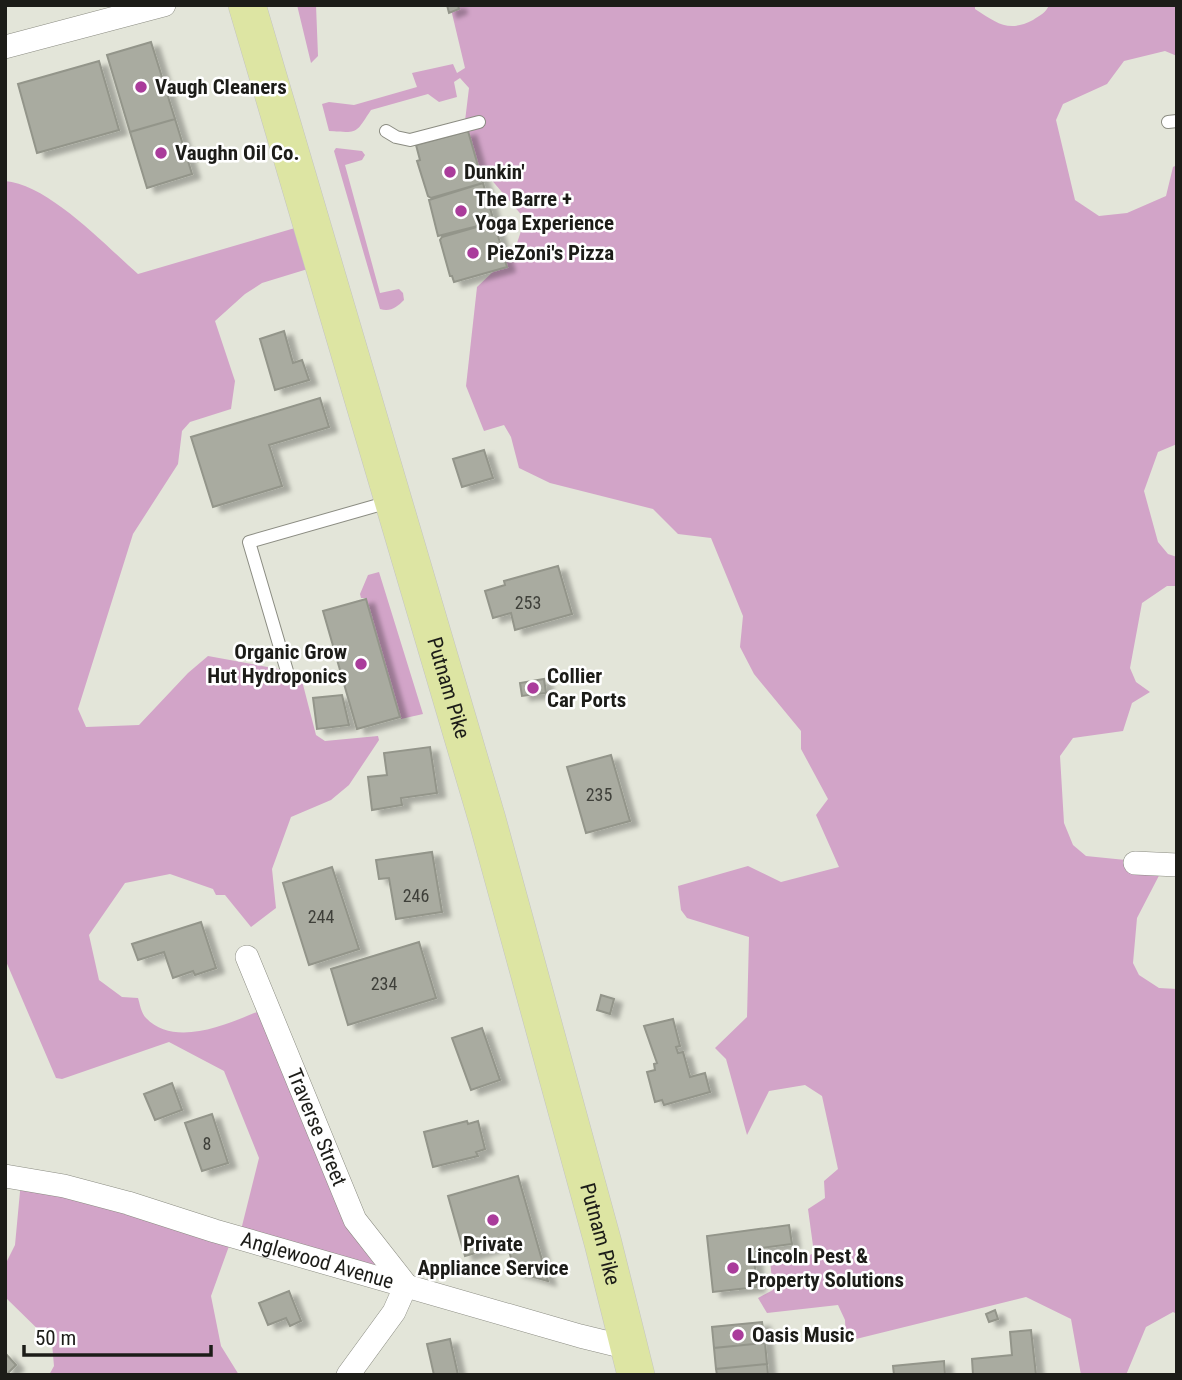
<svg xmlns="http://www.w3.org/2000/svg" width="1182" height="1380" viewBox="0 0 1182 1380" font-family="'Roboto Condensed',sans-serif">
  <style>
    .green { fill: #d2a4c8 }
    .building { fill: #a9aba0; stroke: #93958a; stroke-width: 2; filter: url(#shadow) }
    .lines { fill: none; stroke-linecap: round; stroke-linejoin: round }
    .lane-casing { stroke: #8b8c82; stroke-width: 14 }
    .street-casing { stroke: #8b8c82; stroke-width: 24 }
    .primary-casing { stroke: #c4c4c3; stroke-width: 38 }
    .lane { stroke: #fff; stroke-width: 12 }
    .street { stroke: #fff; stroke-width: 23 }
    .primary { stroke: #dde5a3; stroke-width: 37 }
    .poi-dot { fill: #aa3c9b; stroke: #fff; stroke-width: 2.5 }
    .labels { text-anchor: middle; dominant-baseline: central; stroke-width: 5; stroke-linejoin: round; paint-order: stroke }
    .number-label { font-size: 18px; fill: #3f403a }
    .poi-label { font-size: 21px; font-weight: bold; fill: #1c1c18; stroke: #fff; text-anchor: start }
    .street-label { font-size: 21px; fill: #1c1c18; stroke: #fff }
  </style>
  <defs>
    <filter id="shadow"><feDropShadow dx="8" dy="4.5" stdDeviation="2" flood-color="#0004"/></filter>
  </defs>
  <rect width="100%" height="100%" fill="#e3e5d9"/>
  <!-- green -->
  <path class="green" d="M297,5H316L318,56L311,63Z
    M450,5H975V9C997,23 1008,33 1033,20C1040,15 1046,13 1049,5H1177V56L1165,51L1124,61L1107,84L1063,104L1056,120L1075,200L1099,216L1127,213L1166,196L1173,167L1177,165V444L1158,452L1144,491L1158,542L1168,554L1177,557V586H1167L1142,603L1130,668L1136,682L1150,692L1132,703L1123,731L1073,738L1060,756L1064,823L1073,845L1086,856L1165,864L1137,918L1133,963L1139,975L1159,988L1177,989V1314L1173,1312L1146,1327L1126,1375H1081L1071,1319L1026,1297L852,1340L846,1338L845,1320L838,1305L767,1313L758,1298L773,1290L770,1260H799L814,1253L808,1209L825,1198L824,1181L838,1169L822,1096L805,1085L769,1091L747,1135L726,1059L715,1048L747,1017L749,937L687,918L681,910L678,886L748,866L781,882L839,867L816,815L828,799L801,749V731L754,674L740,647L743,616L711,538L678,534L653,509L550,483L519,468L511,437L504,425L484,431L466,386L477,287L514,252L525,219L454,136L465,121L469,88L460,78L454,82L457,97L439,102L428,94L371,110C355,134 359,133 329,131L322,104L329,102L354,105L417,87L412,73L453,64L457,73L465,68Z
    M336,148L362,151L365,155L362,160L345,165L380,293L399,289L403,293L404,300C397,307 391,312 380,309L334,151Z
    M5,181C48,184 106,246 138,274L312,223L324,264L262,283L245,294L215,321L235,381L231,409L190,422L182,431L178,464L133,534L78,709L86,727L139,725L188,673L208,656L300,673L316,735L325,741L378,736L379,740L349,785L331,800L291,817L272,869L276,908L251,927L225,895H216L213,889L170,874L125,883L89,935L99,980L122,997L138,998C140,1004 141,1013 146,1018C177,1050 234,1021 269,1007L358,1216L397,1277L240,1234L259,1158L224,1071L169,1042L62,1079L56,1078L5,959Z
    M379,572L423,714L401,719L366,598H361L360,594L368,575Z
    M21,1181L233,1235L211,1296L221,1346L239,1375H49L54,1366L52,1343L5,1297L6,1263L15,1245Z"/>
  <!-- building -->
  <path class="building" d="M447,5H458L459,9L449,13Z
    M151,42L175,119L130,132L107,55Z
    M99,61L119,130L37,153L18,84Z
    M175,119L192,174L147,188L130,132Z
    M468,131L483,183L431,198L428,196L417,161L420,160L416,145Z
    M483,183L494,222L438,236L429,200Z
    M494,222L507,267L454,282L452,276H450L440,240L442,237Z
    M284,331L293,363L302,360L309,380L275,390L260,339Z
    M320,398L329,427L269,445L282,486L213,507L191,437Z
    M484,450L493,478L462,487L453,459Z
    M558,566L572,614L515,630L511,613L493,618L485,591L505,585L504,581Z
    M366,599L400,717L357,729L323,611Z
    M544,679L546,693L522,696L520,683Z
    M342,695L349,725L317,729L313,698Z
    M430,747L437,793L401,798L402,805L372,810L368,777L387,775L384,753Z
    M611,755L630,821L586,833L567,767Z
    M432,852L442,912L396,919L389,878L379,879L376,860Z
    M332,867L359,949L309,965L283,883Z
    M201,922L216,968L195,975L193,971L173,978L164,952L138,960L132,944Z
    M419,942L436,998L348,1025L331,969Z
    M601,995L614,999L610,1014L597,1010Z
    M673,1019L680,1046L676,1047L678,1053L683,1052L690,1077L705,1073L710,1092L664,1105L662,1100L655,1102L647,1072L655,1070L654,1064L657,1063L644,1026Z
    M482,1028L500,1080L471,1090L452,1038Z
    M172,1083L182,1110L155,1120L144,1094Z
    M212,1114L228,1163L202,1171L185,1123Z
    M467,1121L468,1124L478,1121L485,1149L476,1152L478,1156L433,1167L424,1132Z
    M518,1176L548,1281L515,1272L507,1244L465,1256L448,1196Z
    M789,1225L792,1244L753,1249L757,1287L713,1292L707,1236Z
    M289,1291L301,1321L290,1326L286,1318L268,1325L259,1303Z
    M995,1310L998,1319L989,1322L986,1314Z
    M762,1322L765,1343L714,1348L712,1327Z
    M1031,1330L1036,1375H973L972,1359L1012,1355L1010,1332Z
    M450,1339L458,1375H434L427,1344Z
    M765,1343L767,1364L716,1369L714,1348Z
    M5,1353L16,1365L6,1375H5Z
    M944,1361L945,1375H894L893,1366Z
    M767,1364L768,1375H717L716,1369Z"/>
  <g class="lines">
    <!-- lane casing -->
    <g class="lane-casing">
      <path id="lane" d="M1168,122L1177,121
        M386,131L396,137L410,140L479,122
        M289,678L249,542L389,502"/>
    </g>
    <!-- street casing -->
    <g class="street-casing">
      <g id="street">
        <path d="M5,47L164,5"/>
        <path d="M1135,863L1177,865"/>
        <path id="s1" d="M247,957L355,1220L406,1285L394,1312L348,1375"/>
        <path id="s2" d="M5,1176L64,1186L128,1203L215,1231L580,1336L629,1348"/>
      </g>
    </g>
    <!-- primary casing -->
    <g class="primary-casing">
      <g id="primary">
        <path id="s3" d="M247,5L487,819L603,1243L636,1375"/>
      </g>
    </g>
    <!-- lane -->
    <use href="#lane" class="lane"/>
    <!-- street -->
    <use href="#street" class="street"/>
    <!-- primary -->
    <use href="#primary" class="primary"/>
  </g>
  <!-- markers -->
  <g class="poi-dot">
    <circle cx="141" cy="87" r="7"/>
    <circle cx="161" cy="153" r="7"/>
    <circle cx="450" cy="172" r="7"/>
    <circle cx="461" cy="211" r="7"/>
    <circle cx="473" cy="253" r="7"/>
    <circle cx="361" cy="664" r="7"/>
    <circle cx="533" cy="688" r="7"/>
    <circle cx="493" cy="1220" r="7"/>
    <circle cx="733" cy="1268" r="7"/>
    <circle cx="738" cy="1335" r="7"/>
  </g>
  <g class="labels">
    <!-- number labels -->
    <g class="number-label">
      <text x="528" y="602">253</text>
      <text x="599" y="794">235</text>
      <text x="416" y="895">246</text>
      <text x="321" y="916">244</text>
      <text x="384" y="983">234</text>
      <text x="207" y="1143">8</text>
    </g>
    <!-- poi labels -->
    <g class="poi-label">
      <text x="155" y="87">Vaugh Cleaners</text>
      <text x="175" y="153">Vaughn Oil Co.</text>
      <text x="464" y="172">Dunkin'</text>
      <text x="475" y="199">The Barre +<tspan x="475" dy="24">Yoga Experience</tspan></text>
      <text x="487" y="253">PieZoni's Pizza</text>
      <text x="347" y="652" text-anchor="end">Organic Grow<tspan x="347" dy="24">Hut Hydroponics</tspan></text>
      <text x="547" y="676">Collier<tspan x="547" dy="24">Car Ports</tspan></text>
      <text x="493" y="1244" text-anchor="middle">Private<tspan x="493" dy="24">Appliance Service</tspan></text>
      <text x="747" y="1256">Lincoln Pest &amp;<tspan x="747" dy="24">Property Solutions</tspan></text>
      <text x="752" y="1335">Oasis Music</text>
    </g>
    <!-- street labels -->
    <g class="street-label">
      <text stroke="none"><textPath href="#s3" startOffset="712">Putnam Pike</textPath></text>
      <text stroke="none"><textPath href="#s1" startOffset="184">Traverse Street</textPath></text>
      <text stroke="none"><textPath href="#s3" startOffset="1279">Putnam Pike</textPath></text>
      <text stroke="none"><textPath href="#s2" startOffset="324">Anglewood Avenue</textPath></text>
    </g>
  </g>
  <!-- border -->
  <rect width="1182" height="1380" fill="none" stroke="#1c1c18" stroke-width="14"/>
  <!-- scale -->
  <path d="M24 1345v10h187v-10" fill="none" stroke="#1c1c18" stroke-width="3.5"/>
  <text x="35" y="1345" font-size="21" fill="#1c1c18" stroke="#ffffff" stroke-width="5" paint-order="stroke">50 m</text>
</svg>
